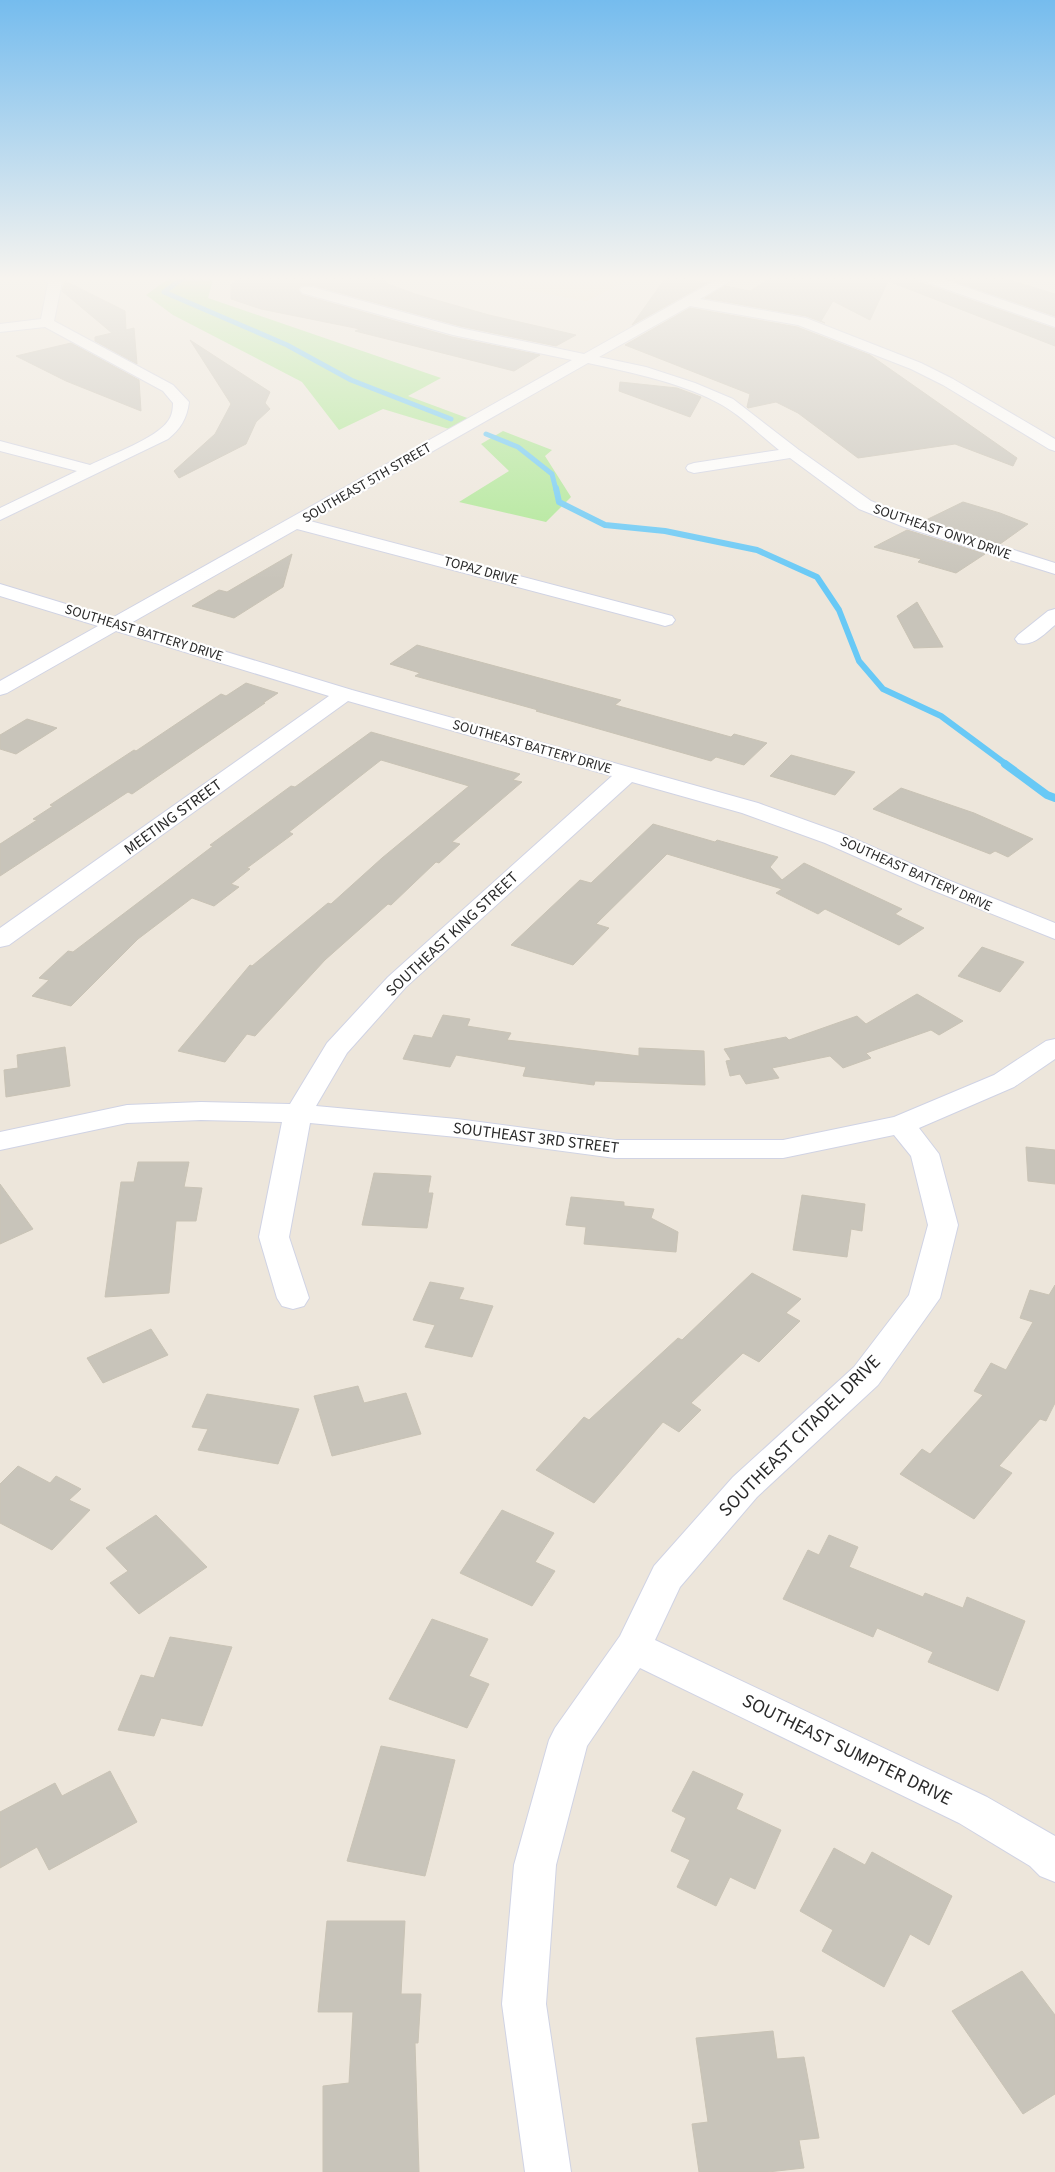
<svg xmlns="http://www.w3.org/2000/svg" width="1055" height="2172" viewBox="0 0 1055 2172" font-family="'Source Sans 3',sans-serif">
  <style>
    .education { fill: #f0e5ca }
    .green { fill: #ade794 }
    .lines { fill: none; stroke-linecap: round; stroke-linejoin: round }
    .stream-far2 { stroke: #68c9f6; stroke-width: 5 }
    .stream-far1 { stroke: #68c9f6; stroke-width: 6 }
    .stream { stroke: #68c9f6; stroke-width: 8 }
    .building { fill: #c8c4ba; stroke: #c9c3b5 }
    .street-casing { stroke: #d0d3e4; stroke-width: 2 }
    .street { fill: #fff; fill-rule: evenodd }
    .labels { text-anchor: middle; dominant-baseline: central; stroke-width: 4.5; stroke-linejoin: round; paint-order: stroke }
    .far-street-label { font-size: 14px; fill: #2a2a2a; stroke: #fff }
    .street-label { font-size: 16px; fill: #2a2a2a; stroke: #fff }
    .near-street-label { font-size: 19px; fill: #2a2a2a; stroke: #fff }
  </style>
  <rect width="100%" height="100%" fill="#ede6db"/>
  <!-- education -->
  <path class="education" d="M444,276H636L587,301Z"/>
  <!-- green -->
  <path class="green" d="M172,276H214L208,298L441,378L408,396L470,419L449,429L383,409L339,430L302,382L173,315L146,295Z
    M503,431L552,450L545,456L571,497L546,522L459,502L509,471L481,444Z"/>
  <g class="lines">
    <!-- stream-far2 -->
    <path class="stream-far2" d="M186,276L164,292L287,345L351,380L451,419
      M486,434L518,447L552,474L556,490"/>
    <!-- stream-far1 -->
    <path class="stream-far1" d="M556,488L559,502L605,525L665,531L757,550L817,577L839,610L859,661L883,689L941,716L1007,765"/>
    <!-- stream -->
    <path class="stream" d="M1005,764L1047,795L1055,798"/>
  </g>
  <!-- building -->
  <path class="building" d="M242,276H385L386,283L415,294L489,315L576,335L556,346L460,326L312,285H302L298,289L302,295L452,337L540,355L514,371L355,331L360,329L261,309L231,299V285Z
    M667,276L707,283L632,325Z
    M774,276H913L916,281L1055,329V346L888,281L870,320L833,301L821,321L825,323L806,316L705,298L725,286L750,291Z
    M939,276H997L1055,294V316Z
    M65,281L125,311L126,330L134,328L137,364L95,341V337L112,333L62,291Z
    M690,308L797,327L870,355L1017,458L1013,466L955,444L858,458L798,413L776,402L748,408L747,407L750,394L625,345Z
    M190,340L270,392L265,403L270,409L256,422L246,444L179,478L174,471L215,434L231,404Z
    M71,343L139,380L141,411L66,381L16,356Z
    M620,382L677,388L701,397L690,417L619,391Z
    M963,502L1000,513L1028,524L1000,544L926,520Z
    M907,530L985,554L956,573L918,562L921,559L874,547Z
    M292,554L283,587L234,618L192,606L219,590L227,592Z
    M917,602L943,647L914,648L897,616Z
    M417,645L621,700L615,705L731,737L734,734L767,743L744,765L716,757L711,761L536,711L538,710L415,676L420,673L390,664Z
    M246,683L278,693L263,703H265L132,794L128,792L0,876V844L37,820L33,819L53,806L50,805L134,750L136,751L221,694L226,696Z
    M27,719L57,728L16,754L0,749V735Z
    M371,732L520,774L513,780L522,782L452,842L460,844L439,863L436,862L391,905L388,904L325,960L255,1036L247,1034L225,1062L178,1051L250,965L252,966L328,903L331,904L382,858L469,786L381,760L289,832L293,834L247,868L250,869L231,884L239,887L214,906L192,898L138,939L71,1006L32,996L49,980L39,978L68,951L73,952L213,846L210,845L291,786L295,787Z
    M791,755L855,772L835,795L770,776Z
    M901,788L974,813L1033,839L1008,857L995,851L990,854L873,809Z
    M653,824L715,842L717,840L778,857L770,867L782,880L804,863L902,909L895,914L924,928L899,945L825,909L818,914L776,893L782,889L667,854L596,924L609,928L573,965L511,945L580,880L591,883Z
    M982,947L1024,962L1000,992L958,976Z
    M917,994L963,1021L939,1035L931,1030L866,1053L871,1058L843,1068L830,1056L772,1068L779,1078L746,1084L740,1074L730,1076L726,1061L731,1060L724,1049L786,1037L789,1040L857,1016L866,1024Z
    M443,1015L470,1019L467,1026L511,1033L507,1040L639,1056V1048L704,1051L705,1085L595,1081L594,1085L523,1076L526,1067L456,1055L450,1067L403,1059L414,1035L432,1038Z
    M65,1047L70,1086L6,1097L4,1070L18,1068L17,1055Z
    M1026,1147L1055,1150V1184L1028,1181Z
    M138,1162H189L184,1187L202,1188L196,1221H176L169,1293L105,1297L121,1182H134Z
    M374,1173L431,1176L428,1193H433L427,1228L362,1225Z
    M0,1184L33,1229L0,1244Z
    M802,1195L865,1204L862,1231L851,1229L847,1257L793,1250Z
    M571,1197L624,1202V1206L654,1209L651,1218L678,1232L676,1252L584,1244L586,1227L566,1225Z
    M752,1273L801,1299L786,1313L800,1321L759,1362L743,1353L691,1403L701,1410L679,1432L663,1422L594,1503L536,1470L584,1417L589,1420L678,1338L682,1340Z
    M430,1282L464,1288L459,1299L493,1306L472,1357L425,1347L435,1325L413,1320Z
    M1055,1285V1403L1046,1421L1040,1419L999,1466L1012,1473L974,1519L900,1474L922,1449L930,1454L983,1395L974,1391L991,1363L1006,1370L1033,1322L1020,1318L1030,1290L1049,1295Z
    M151,1329L168,1355L103,1383L87,1358Z
    M358,1386L364,1403L406,1393L421,1434L332,1456L314,1396Z
    M207,1394L299,1409L278,1464L198,1450L208,1429L192,1427Z
    M18,1466L50,1483L56,1476L81,1489L69,1500L90,1510L52,1550L0,1523V1484Z
    M502,1510L554,1533L535,1562L555,1571L532,1606L460,1573Z
    M156,1515L207,1567L139,1614L110,1583L128,1571L106,1548Z
    M829,1535L858,1547L849,1567L923,1597L925,1593L963,1608L967,1597L1025,1621L998,1691L928,1662L933,1652L877,1628L873,1637L783,1599L808,1550L819,1555Z
    M432,1619L488,1639L469,1676L489,1684L467,1728L389,1699Z
    M170,1637L232,1647L202,1726L161,1718L154,1736L118,1730L141,1675L154,1678Z
    M381,1746L455,1760L425,1876L347,1861Z
    M110,1771L137,1822L49,1870L37,1847L0,1868V1812L55,1783L62,1796Z
    M693,1771L743,1794L736,1809L781,1830L755,1889L730,1877L716,1906L677,1887L690,1860L671,1851L686,1818L672,1811Z
    M834,1848L865,1865L872,1852L952,1896L929,1945L910,1934L884,1987L822,1951L833,1930L800,1911Z
    M327,1921H405L401,1994H421L418,2043H415L419,2172H323V2086L349,2083L353,2012H318Z
    M1022,1971L1055,2015V2094L1023,2114L952,2011Z
    M773,2031L777,2059L804,2057L819,2138L799,2140L804,2168L768,2172H699L692,2124L708,2122L696,2038Z"/>
  <g class="lines">
    <!-- street casing -->
    <g class="street-casing">
      <path id="street" d="M40,276H55L62,282L54,321L173,385L189,402C187,419 180,429 168,439L0,520V508L77,471L0,451V441L90,465C110,455 157,438 168,421C172,416 173,409 173,403L163,391L45,327L0,332V324L41,319L48,283Z
        M723,276H739L700,299L806,318L921,363L953,379L1055,439V451L1049,449L943,385L911,369L798,325L690,306L599,357L646,367L695,383L733,399L799,450L871,501L916,519L1055,563V574L904,527L859,509L790,458L694,473L688,471L686,468L688,465L694,463L779,450C761,436 743,417 722,405C686,384 630,372 588,363L310,521L672,616L675,620L672,624L665,626L658,624L297,529L131,623L352,690L758,803L841,833L943,878L1055,923V939L927,888L825,843L742,813L632,782L406,987L347,1053L316,1106L457,1119L615,1140H783L894,1117L994,1075L1046,1041L1055,1039V1059L1014,1087L919,1128L939,1154L958,1225L940,1298L878,1385L757,1497L680,1587L655,1640L987,1797L1055,1836V1882L1040,1876L1030,1866L959,1823L640,1668L587,1746L556,1865L546,2004L571,2172H525L502,2004L514,1865L549,1740L555,1728L620,1636L654,1566L733,1477L854,1367L909,1295L928,1225L911,1156L894,1135L783,1158H615L457,1137L310,1123L289,1237L309,1298L304,1306L293,1309L282,1306L277,1298L259,1237L282,1122L201,1120L127,1123L0,1150V1132L127,1105L201,1102L290,1104L327,1043L388,977L612,776L348,701L9,945L0,947V928L329,696L116,631L7,693L0,695V681L98,626L0,596V584L112,618L572,360L453,335L302,293L300,290L302,287H312L460,328L584,354Z
        M915,276H934L1055,318V327L917,279Z
        M1055,609V625C1044,634 1033,647 1018,643L1015,639L1018,635L1048,611Z"/>
    </g>
    <!-- street -->
    <use href="#street" class="street"/>
  </g>
  <!-- sky -->
  <linearGradient id="sky" x2="0" y2="1"><stop stop-color="#75bcee"/><stop offset="0.48" stop-color="#f7f4ef"/><stop offset="1" stop-color="#f7f4ef" stop-opacity="0"/></linearGradient>
  <rect width="1055" height="580" fill="url(#sky)"/>
  <g class="labels">
    <!-- far-street labels -->
    <g class="far-street-label">
      <text transform="translate(367 483) rotate(-30)">SOUTHEAST 5TH STREET</text>
      <text transform="translate(942 532) rotate(19)">SOUTHEAST ONYX DRIVE</text>
      <text transform="translate(481 571) rotate(15)">TOPAZ DRIVE</text>
      <text transform="translate(144 633) rotate(17)">SOUTHEAST BATTERY DRIVE</text>
      <text transform="translate(532 747) rotate(16)">SOUTHEAST BATTERY DRIVE</text>
      <text transform="translate(916 874) rotate(24)">SOUTHEAST BATTERY DRIVE</text>
    </g>
    <!-- street labels -->
    <g class="street-label">
      <text transform="translate(173 817) rotate(-36)">MEETING STREET</text>
      <text transform="translate(452 934) rotate(-43)">SOUTHEAST KING STREET</text>
      <text transform="translate(536 1138) rotate(7)">SOUTHEAST 3RD STREET</text>
    </g>
    <!-- near-street labels -->
    <g class="near-street-label">
      <text transform="translate(800 1436) rotate(-45)">SOUTHEAST CITADEL DRIVE</text>
      <text transform="translate(847 1750) rotate(26)">SOUTHEAST SUMPTER DRIVE</text>
    </g>
  </g>
</svg>
